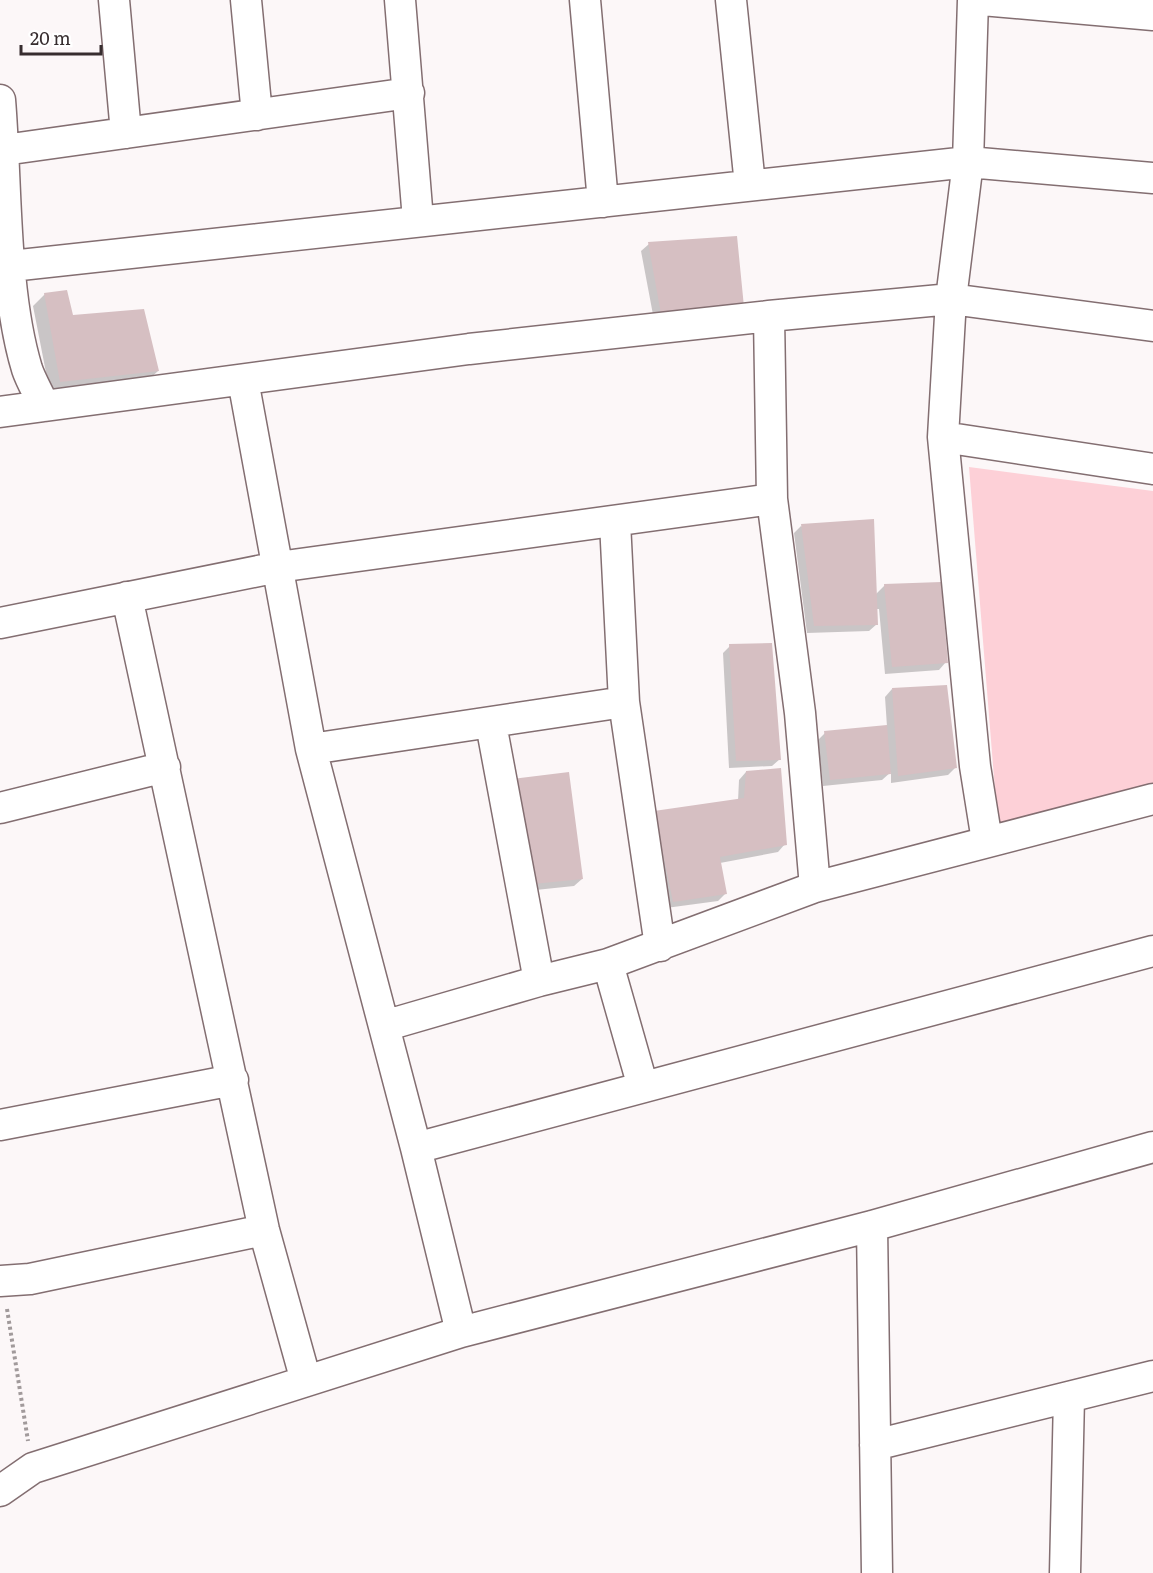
<svg xmlns="http://www.w3.org/2000/svg" width="1153" height="1573" viewBox="0 0 1153 1573" font-family="Literata,serif">
  <style>
    .green { fill: #fdd0d7 }
    .shadow { fill: #0003 }
    .building { fill: #d6bfc2 }
    .lines { fill: none; stroke-linecap: round; stroke-linejoin: round }
    .street-casing { stroke: #836e71; stroke-width: 33 }
    .path { stroke: #a19a9b; stroke-width: 4; stroke-dasharray: 3 3; stroke-linecap: butt }
    .street { stroke: #fff; stroke-width: 30 }
  </style>
  <rect width="100%" height="100%" fill="#fcf7f8"/>
  <!-- green -->
  <path class="green" d="M969,467L1153,491V786L998,827Z"/>
  <!-- shadow -->
  <path class="shadow" d="M735,238L654,320L641,251L649,244Z
    M45,294L72,317L158,371L146,382L50,393L33,306Z
    M801,526L876,594L885,585L946,662L939,670L885,674L879,609H876L877,624L869,631L807,633L794,533Z
    M730,646L780,759L772,766L729,768L723,653Z
    M892,689L955,768L948,775L891,783V772L882,780L823,786L818,740L825,733L887,727L885,697Z
    M746,772L785,844L778,852L720,863L725,894L718,901L666,908L648,820L738,801L739,780Z
    M513,780L582,879L574,886L526,891Z"/>
  <!-- building -->
  <path class="building" d="M737,236L744,307L661,314L648,242Z
    M67,290L73,315L144,309L159,371L60,382L44,293Z
    M874,519L878,625L814,626L801,524Z
    M941,582L948,663L892,667L884,584Z
    M772,643L781,760L736,761L729,644Z
    M947,685L957,768L898,776L892,688Z
    M887,725L891,774L830,780L824,731Z
    M781,768L787,845L720,857L727,894L673,902L654,811L744,798L746,771Z
    M569,772L583,879L533,884L512,779Z"/>
  <g class="lines">
    <!-- street casing -->
    <g class="street-casing">
      <path id="street" d="M114,0L126,133
        M246,0L257,115
        M400,0L418,220
        M585,0L603,202
        M731,0L750,185
        M973,0L968,162L951,299L943,437L975,766L987,841
        M982,0L1153,15
        M0,100C7,183 3,290 27,369C31,381 39,394 44,406
        M4,150L409,93
        M11,266L968,162L1153,178
        M769,316L772,499L800,713L815,887
        M243,380L311,749L416,1148L461,1332
        M0,412L469,349L769,316L951,299L1153,326
        M943,437L1153,469
        M615,522L624,702L660,946
        M127,597L264,1230L306,1381
        M0,623L278,567L772,499
        M491,724L539,981
        M311,749L624,702
        M0,808L165,767
        M608,964L643,1087
        M384,1026L539,981L608,964L815,887L1153,799
        M0,1125L233,1080
        M416,1148L1153,951
        M872,1226L877,1573
        M0,1281L30,1279L264,1230
        M875,1445L1153,1376
        M0,1491L33,1468L461,1332L872,1226L1153,1147
        M1065,1573L1069,1397"/>
    </g>
    <!-- path -->
    <path class="path" d="M7,1309L28,1441"/>
    <!-- street -->
    <use href="#street" class="street"/>
  </g>
  <!-- scale -->
  <path d="M21 45v9h80v-9" fill="none" stroke="#372d2f" stroke-width="3"/>
  <text x="30" y="45" font-size="18" fill="#372d2f" stroke="#ffffff" stroke-width="4.5" paint-order="stroke">20 m</text>
</svg>
